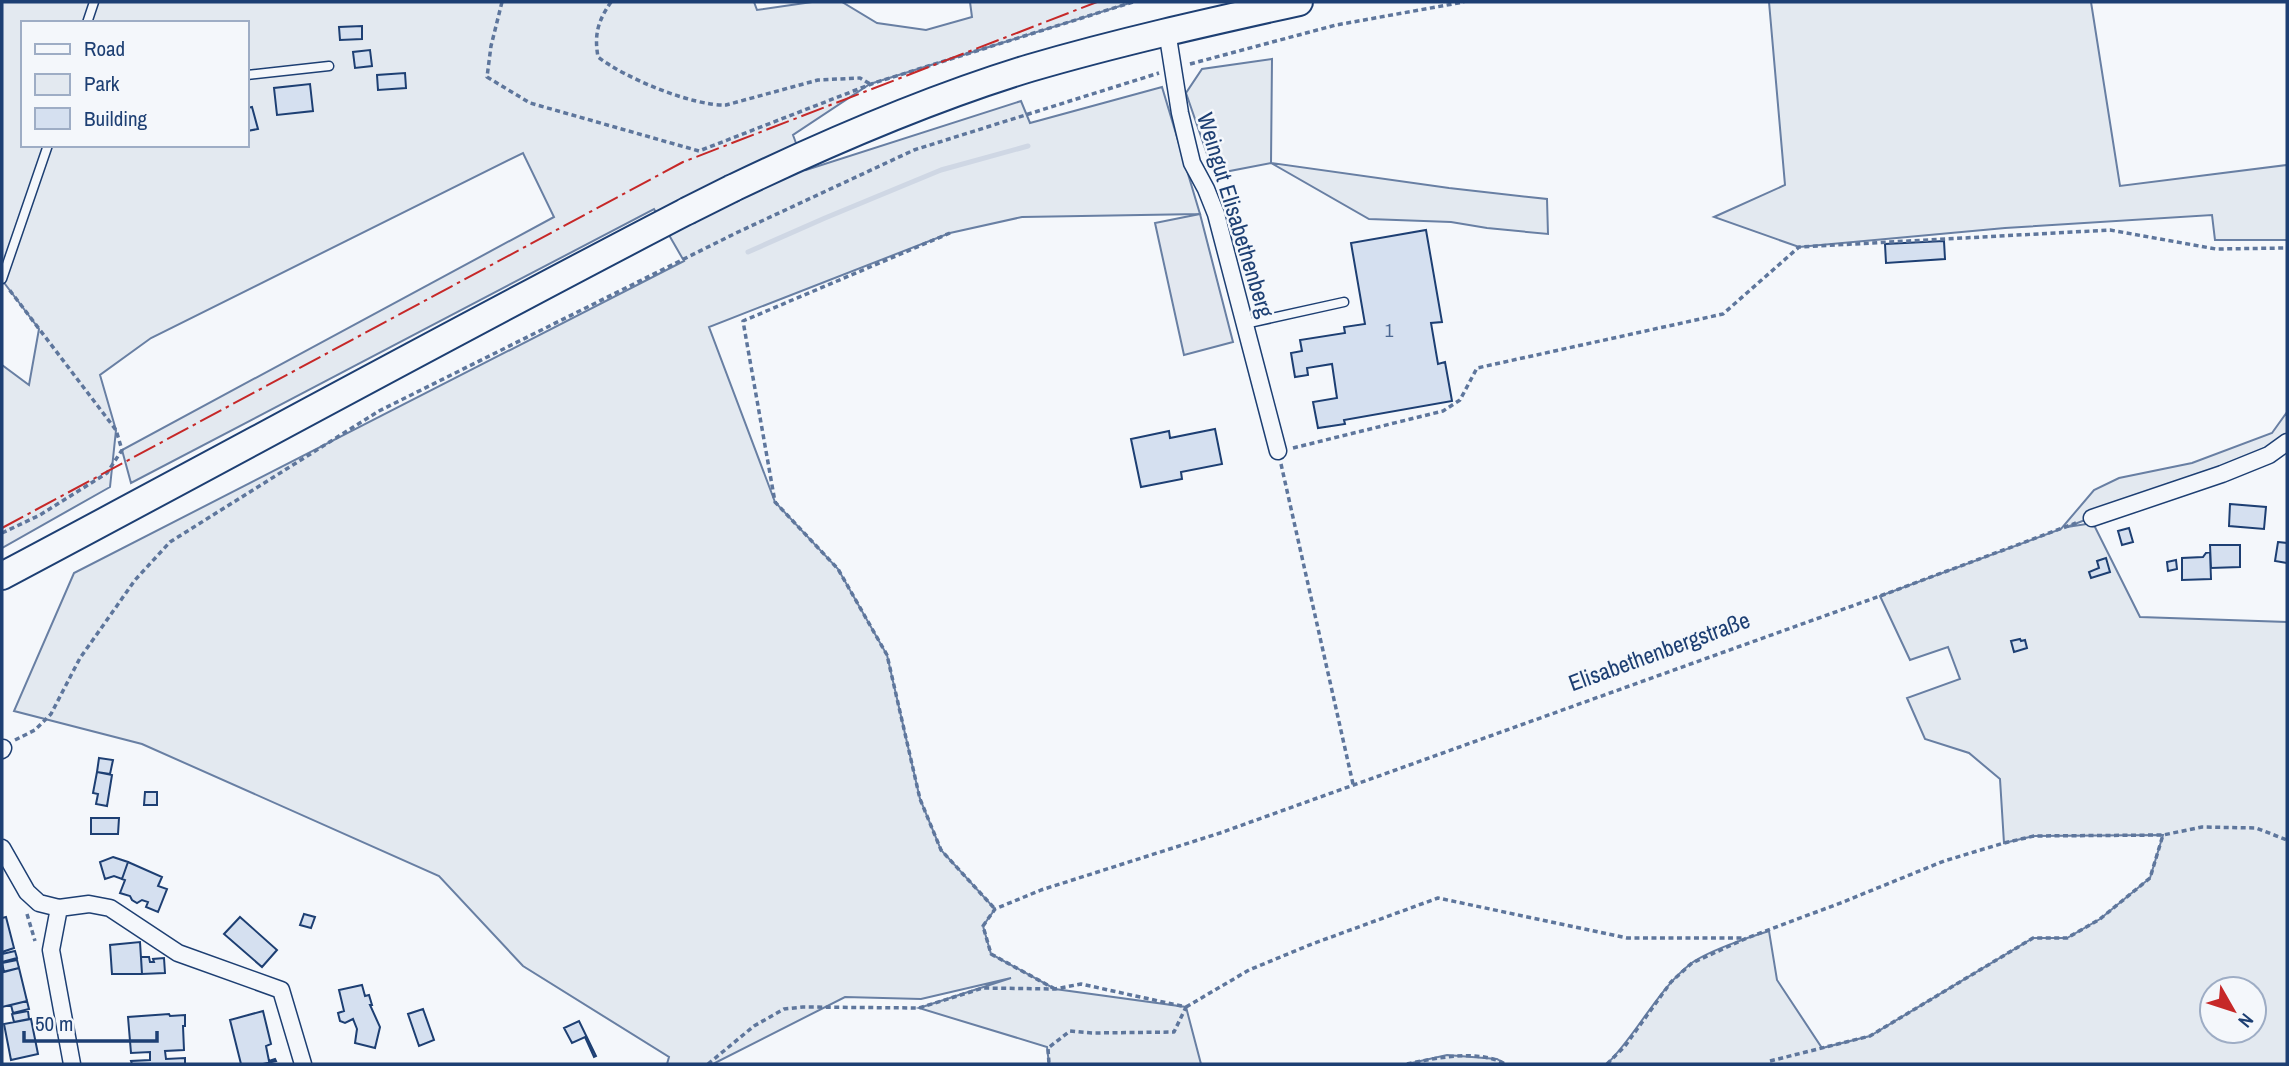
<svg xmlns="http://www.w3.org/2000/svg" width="2289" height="1066" viewBox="0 0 2289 1066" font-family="'Archivo Narrow',sans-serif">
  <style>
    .green { fill: #e3e9f0; stroke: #687fa3; stroke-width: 2; fill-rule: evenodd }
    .parking { fill: #e3e8f0; stroke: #687fa3; stroke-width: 2 }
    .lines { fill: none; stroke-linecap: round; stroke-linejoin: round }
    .stream { stroke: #cfd7e4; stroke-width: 5 }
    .building { fill: #d5e0f0; stroke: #1d3f73; stroke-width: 2 }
    .lane-casing { stroke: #1d3f73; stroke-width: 11 }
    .street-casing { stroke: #1d3f73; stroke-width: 19 }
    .primary-casing { stroke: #1d3f73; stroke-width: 30 }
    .path { stroke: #5e769c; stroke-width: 3.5; stroke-dasharray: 5 3.5; stroke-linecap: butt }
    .lane { stroke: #f4f7fb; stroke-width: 8 }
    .street { stroke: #f4f7fb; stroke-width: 16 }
    .primary { stroke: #f4f7fb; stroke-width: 26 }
    .primary-bridge-casing { stroke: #1d3f73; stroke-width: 30; stroke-linecap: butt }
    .primary-bridge { stroke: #f4f7fb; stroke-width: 26 }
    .power { stroke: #c62828; stroke-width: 2; stroke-dasharray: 24 5 3.5 5; stroke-linecap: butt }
    .labels { text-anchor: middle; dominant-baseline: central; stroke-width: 5; stroke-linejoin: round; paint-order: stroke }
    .number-label { font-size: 19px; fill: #4b6792 }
    .street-label { font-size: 23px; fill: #1d3f73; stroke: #f4f7fb }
  </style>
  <rect width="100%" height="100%" fill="#f4f7fb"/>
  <!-- green -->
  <path class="green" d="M2,2H754L757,10L812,2H842L877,23L926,30L972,17L970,2H1133L870,84L793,135L806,170L1021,101L1030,123L1162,87L1200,214L1022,217L950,233L709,327L775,502L838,569L887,655L920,799L941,850L995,909L983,926L991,954L1055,989L1186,1007L1201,1064H1049L1047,1047L919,1008L1011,978L921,999L845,997L713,1064H667L669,1057L523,966L439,876L142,744L14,711L74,573L684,261L654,209L131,483L122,450L554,217L523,153L151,338L100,375L116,430L110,487L2,548V365L29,385L39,329L2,280ZM23,23H247V145H23Z
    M1769,2H2091L2120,186L2287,165V240H2215L2212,215L2005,228L1799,247L1714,217L1785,185Z
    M1272,59L1271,163L1449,188L1547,199L1548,234L1487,228L1451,222L1369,219L1271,163L1214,174L1186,93L1202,69Z
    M2287,412V442L2067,527L2093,523L2140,617L2287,622V1064H1607C1637,1034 1656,992 1689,965C1705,952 1749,937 1769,931L1777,980L1822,1048L1870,1036L2033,938H2067L2100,919L2150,878L2163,835L2034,836L2004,843L2000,779L1969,753L1925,739L1907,698L1960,679L1948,647L1910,660L1880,596L2061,529L2094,490L2119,478L2192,463L2272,433ZM2212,989H2254V1031H2212Z
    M1447,1055L1497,1059L1505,1064H1407Z"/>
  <!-- parking -->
  <path class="parking" d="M1200,214L1233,342L1184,355L1155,223Z"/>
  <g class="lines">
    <!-- stream -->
    <path class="stream" d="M748,252L825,218L941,170L1028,146"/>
  </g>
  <!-- building -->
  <path class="building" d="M362,26V39L340,40L339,27Z
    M370,50L372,66L355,68L353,52Z
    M405,73L406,88L378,90L377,75Z
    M310,84L313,111L277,115L274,88Z
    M252,107L258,129L247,131V108Z
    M1426,230L1442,322L1431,323L1438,364L1445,362L1452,401L1344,420L1345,424L1318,428L1313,402L1337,398L1332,364L1307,368L1308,375L1295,377L1291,353L1302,351L1300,340L1345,333L1344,327L1365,324L1351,243Z
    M1944,241L1945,259L1886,263L1885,244Z
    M1215,429L1222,464L1181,472L1182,479L1141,487L1131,439L1169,431L1170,438Z
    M2230,504L2266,507L2264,529L2229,526Z
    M2129,528L2133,542L2122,545L2118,531Z
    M2278,542L2287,543V563L2275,561Z
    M2210,545H2240V567L2211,568Z
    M2210,552L2211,579L2182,580V558L2203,557L2206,553Z
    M2106,558L2110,572L2091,578L2089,572L2099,568L2097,561Z
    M2176,560L2177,569L2168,571L2167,562Z
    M2020,639L2021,641L2025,640L2027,648L2014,652L2011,641Z
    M99,758L113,760L110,774L97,772Z
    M97,772L112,775L107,806L96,804L98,794L93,793Z
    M145,792H157V805H144Z
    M91,818H119L118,834H91Z
    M113,857L128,862L122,879L114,876L105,879L100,862Z
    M128,862L162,877L158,886L167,889L158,912L146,907L148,902L142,900L137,903L132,900L130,896L120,893L125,880L122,879Z
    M304,914L315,917L311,928L300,925Z
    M6,917L14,948L2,952V918Z
    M240,917L277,950L262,967L224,934Z
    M140,942L142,974H112L110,945Z
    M15,951L17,958L2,962V954Z
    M141,957H149L150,962H154L153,959L164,958L165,973L142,974Z
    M17,960L19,968L4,972L2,963Z
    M19,968L27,1001L2,1007V972Z
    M362,985L365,996L369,995L372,1005H370L380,1027L375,1048L355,1043L357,1029L353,1019L345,1023L340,1021L338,1013L344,1011L339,990Z
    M27,1001L29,1009L13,1013L11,1005Z
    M423,1009L434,1040L419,1046L408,1014Z
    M28,1011L29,1019L14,1022L12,1014Z
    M263,1011L271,1044L266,1046L269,1061L275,1059L276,1061L263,1064H241L230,1020Z
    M169,1014L170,1016L185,1015V1026H183L184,1050L165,1051L166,1059L185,1058V1064H132L131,1061L150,1060V1052L131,1053L128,1017Z
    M31,1019L38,1054L11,1060L4,1024Z
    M579,1021L596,1056L594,1057L585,1037L572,1043L564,1028Z"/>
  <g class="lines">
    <!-- lane casing -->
    <g class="lane-casing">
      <path id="lane" d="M87,23L94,2
        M247,75L329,66
        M2,279L48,145
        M1245,324L1344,302"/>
    </g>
    <!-- street casing -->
    <g class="street-casing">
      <path id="street" d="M1167,31L1180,113L1192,163L1206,189L1216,214L1278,451
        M2092,518L2222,474L2269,455L2287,442
        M2,750L3,748
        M2,848L27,892L39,903L59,908L89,904L110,908L178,953L281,990L303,1064
        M59,908L51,950L72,1064"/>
    </g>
    <!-- primary casing -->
    <g class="primary-casing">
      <path id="primary" d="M733,188C829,142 928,99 1030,68C1119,42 1209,22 1299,2
        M2,576C230,455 457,330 687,211"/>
    </g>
    <!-- path -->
    <path class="path" d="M502,2L491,46L487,77L530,103L699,151L874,83L1133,2
      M611,2C598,21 594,34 598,57C625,78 692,106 726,105L818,80L860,78L870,84
      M1190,64L1336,25L1464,2
      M950,233L743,321L775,502L838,569L887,655L920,799L941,850L995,909
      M1293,448L1443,411L1460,400L1477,368L1723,314L1799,247L2110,230L2216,249L2287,248
      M1281,464L1353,784
      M2,533L40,515L107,473L122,450L116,430L8,288
      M15,740L35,730L51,714L80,658L102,627L135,580L170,542L379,411L736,233L914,150L1159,73
      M27,914L35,941
      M1055,989L991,954L983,926L995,909L1041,890L1220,833L1880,596L2076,523
      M1186,1007L1249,970L1312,944L1438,898L1627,938H1745
      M1770,1061L1870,1036L2033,938H2067L2100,919L2150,878L2163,835
      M708,1064L754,1026L784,1009L803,1007L919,1008L983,988L1055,989L1081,984L1186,1007L1174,1032L1092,1033L1070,1031L1048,1048L1049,1064
      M1407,1064C1435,1058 1479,1049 1505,1064
      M1607,1064L1625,1046L1671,982L1692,963L1747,938L1843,902L1944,861L2004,843L2034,836L2163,835L2202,827L2256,828L2287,840"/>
    <!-- lane -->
    <use href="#lane" class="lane"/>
    <!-- street -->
    <use href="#street" class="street"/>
    <!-- primary -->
    <use href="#primary" class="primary"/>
    <!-- primary-bridge casing -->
    <g class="primary-bridge-casing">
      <path id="primary-bridge" d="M687,211L733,188"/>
    </g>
    <!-- primary-bridge -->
    <use href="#primary-bridge" class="primary-bridge"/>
    <!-- power -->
    <path class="power" d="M2,528L683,162L1097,2"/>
  </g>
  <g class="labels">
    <!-- number labels -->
    <g class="number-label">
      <text x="1389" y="330">1</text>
    </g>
    <!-- street labels -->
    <g class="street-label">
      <text transform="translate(1236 215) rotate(73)">Weingut Elisabethenberg</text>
      <text transform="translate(1659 651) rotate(-20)">Elisabethenbergstraße</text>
    </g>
  </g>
  <!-- border -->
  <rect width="2289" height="1066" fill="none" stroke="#1d3f73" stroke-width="7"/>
  <!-- legend -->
  <rect x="21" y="21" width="228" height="126" fill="#f4f7fb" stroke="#9eadc5" stroke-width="2"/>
  <rect x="35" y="44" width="35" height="10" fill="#f4f7fb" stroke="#9eadc5" stroke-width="2"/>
  <text x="84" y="56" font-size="21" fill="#1d3f73">Road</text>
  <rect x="35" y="74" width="35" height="21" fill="#e3e9f0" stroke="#9eadc5" stroke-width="2"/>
  <text x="84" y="91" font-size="21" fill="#1d3f73">Park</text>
  <rect x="35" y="108" width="35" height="21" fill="#d5e0f0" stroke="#9eadc5" stroke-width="2"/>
  <text x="84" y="126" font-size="21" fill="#1d3f73">Building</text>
  <!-- north arrow -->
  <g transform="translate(2233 1010) rotate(129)"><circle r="33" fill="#f4f7fb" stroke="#9eadc5" stroke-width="2"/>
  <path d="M0-5L12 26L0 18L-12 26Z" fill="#c62828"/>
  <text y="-10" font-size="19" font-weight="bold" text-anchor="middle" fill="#1d3f73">N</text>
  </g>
  <!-- scale -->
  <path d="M24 1031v10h133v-10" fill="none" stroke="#1d3f73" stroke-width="3.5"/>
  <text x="35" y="1031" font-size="21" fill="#1d3f73" stroke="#f4f7fb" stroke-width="5" paint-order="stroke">50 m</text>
</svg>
